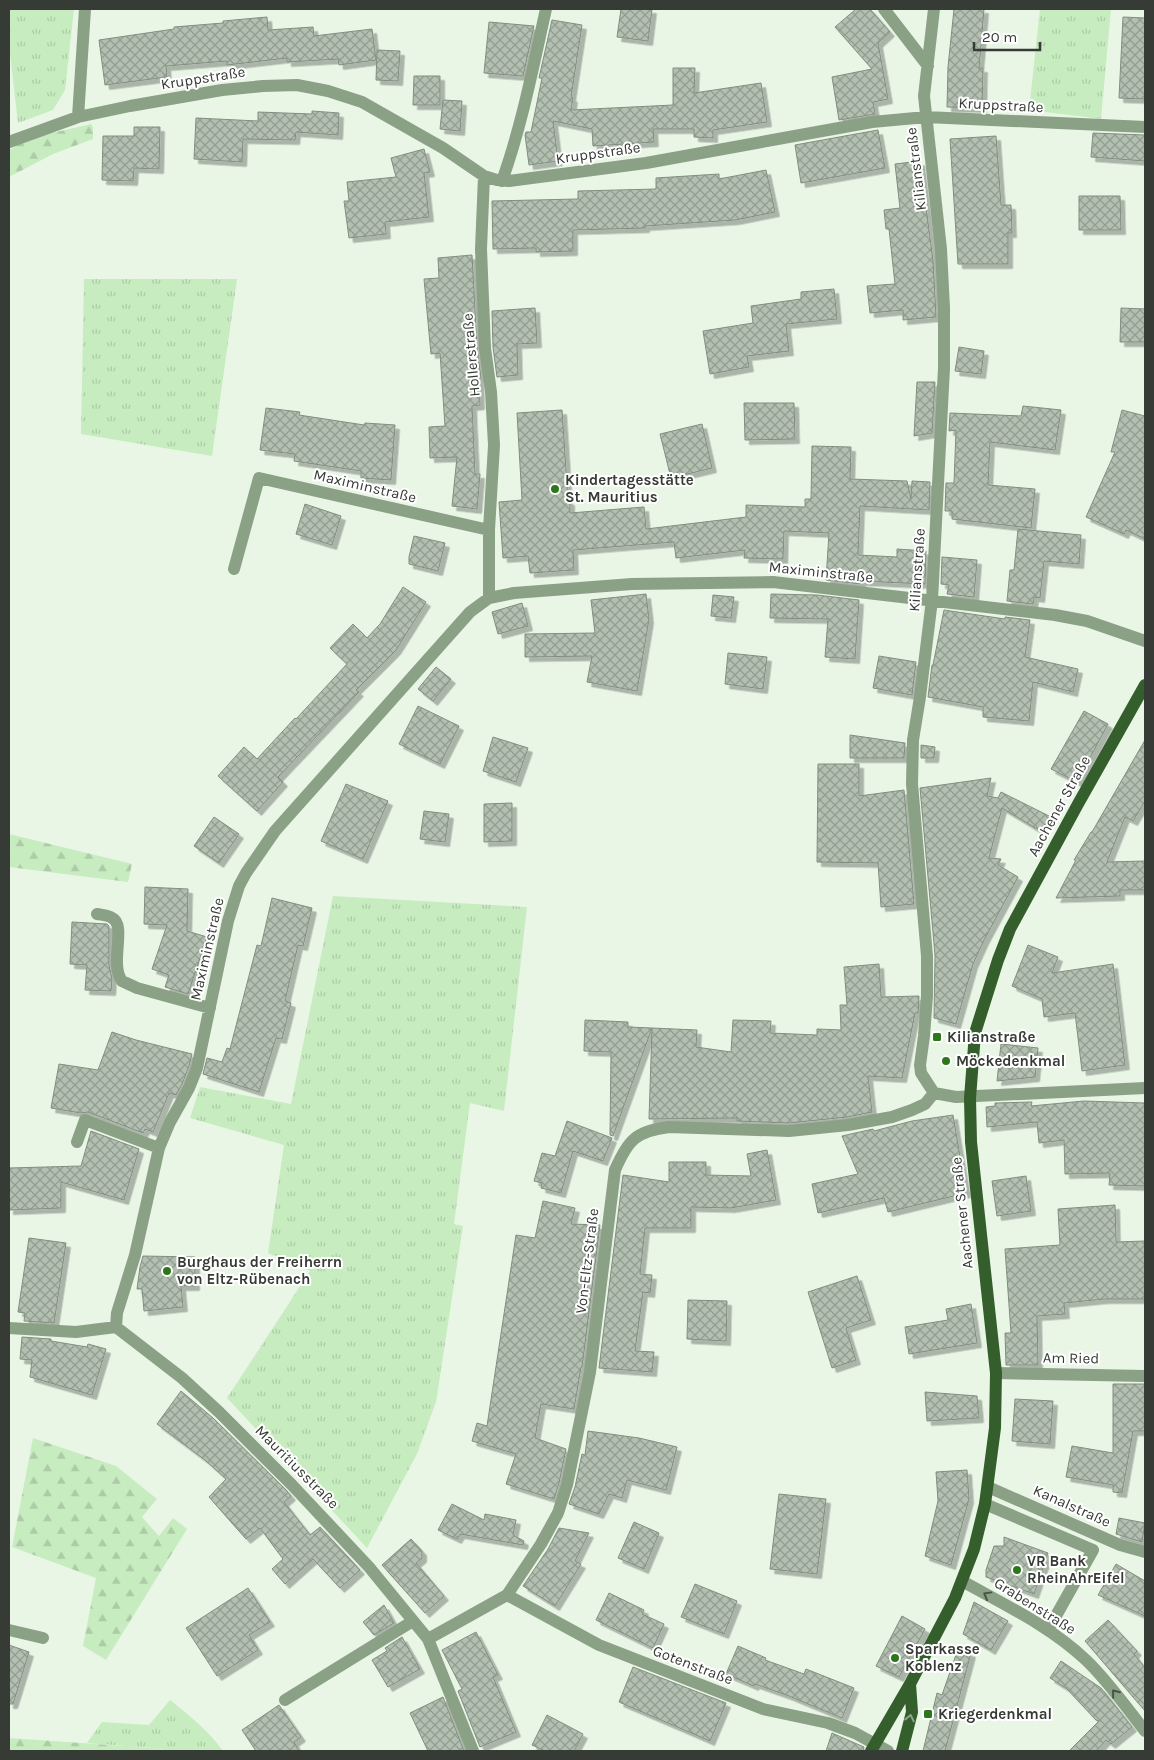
<svg xmlns="http://www.w3.org/2000/svg" width="1154" height="1760" viewBox="0 0 1154 1760" font-family="Karla,sans-serif">
  <style>
    .grass { fill: url(#grass-tufts) }
    .forest { fill: url(#forest-firs) }
    .building { fill: url(#building-cross-hatch); stroke: #818e7f; filter: url(#shadow) }
    .lines { fill: none; stroke-linecap: round; stroke-linejoin: round }
    .minor { stroke: #8aa185; stroke-width: 12 }
    .major { stroke: #345e2b; stroke-width: 12 }
    .oneway { stroke: #4b5449 }
    .oneway2 { stroke: #8fa68a }
    .poi-dot { fill: #2d771b; stroke: #fff; stroke-width: 2 }
    .labels { text-anchor: middle; dominant-baseline: central; stroke-width: 4; stroke-linejoin: round; paint-order: stroke }
    .street-label { font-size: 15px; fill: #363b35; stroke: #fff }
    .poi-label { font-size: 15px; font-weight: bold; fill: #363b35; stroke: #fff; text-anchor: start }
  </style>
  <defs>
    <pattern id="grass-tufts" width="24" height="20" patternUnits="userSpaceOnUse" patternTransform="scale(1.25)"><rect width="24" height="20" fill="#c7ecc0"/><path d="M3 7l-1-3M5 7V3M7 7l1-3M15 17l-1-3M17 17v-4M19 17l1-3" fill="none" stroke="#accba6"/></pattern>
    <pattern id="forest-firs" width="22" height="20" patternUnits="userSpaceOnUse" patternTransform="scale(1.25)"><rect width="22" height="20" fill="#c7ecc0"/><path d="M5 1l3.5 6h-7zM16 11l3.5 6h-7z" fill="#accba6"/></pattern>
    <pattern id="building-cross-hatch" width="8" height="8" patternUnits="userSpaceOnUse" patternTransform="scale(1.25)"><rect width="8" height="8" fill="#b3c0b1"/><path d="M0 0l8 8M0 8l8-8" fill="none" stroke="#929d91"/></pattern>
    <filter id="shadow"><feDropShadow dx="4.5" dy="4.5" stdDeviation="0" flood-color="#0004"/></filter>
  </defs>
  <rect width="100%" height="100%" fill="#e9f6e6"/>
  <!-- grass -->
  <path class="grass" d="M9,9H74L65,90L53,110L18,123L9,45Z
    M1040,9H1111L1101,119L1029,110Z
    M84,279H237L212,456L81,434Z
    M333,896L527,907L504,1111L470,1103L454,1224L463,1226L436,1402L417,1454L367,1548L227,1398L310,1271L268,1253L284,1145L190,1118L200,1087L291,1104Z
    M170,1700C189,1715 209,1731 223,1751H167V1749L87,1743L102,1722L149,1725Z"/>
  <!-- forest -->
  <path class="forest" d="M91,124L93,127V139L53,154L9,177V150L30,138Z
    M9,834L132,864L128,882L9,867Z
    M33,1438L116,1466L157,1499L142,1517L159,1536L173,1518L187,1529L106,1660L83,1646L96,1578L12,1547Z
    M9,1738L167,1749V1751H9Z"/>
  <!-- building -->
  <path class="building" d="M621,9H652L648,41L617,37Z
    M856,9H870L890,32L878,43L888,99L873,102L875,114L839,120L832,77L872,69L835,27Z
    M954,9H984L979,68H983L982,108L947,107L948,67Z
    M267,17L268,30L313,27L314,36L372,29L376,60L339,65L338,59L287,62V58L227,65V61L166,66L167,77L105,85L99,40L174,29V27L223,23V21Z
    M1123,17L1145,18V99L1119,98Z
    M552,20L582,25L571,97L573,98L571,110L673,105V68H695L694,93L761,83L767,122L713,130V138L694,137V129H653L654,142L593,146L592,129L553,121L558,161L529,165L525,135L526,132H531L542,78H539Z
    M489,22L534,26L523,76L484,73Z
    M377,50L400,51L398,81L376,80Z
    M414,76H440V105H413Z
    M443,100L462,101L460,131L440,129Z
    M312,111L339,113L338,135L296,132L295,140L243,139L242,162L194,159L196,118L258,121V112L312,114Z
    M134,127H160L159,169L134,168L133,181L102,180L103,136H134Z
    M878,130L885,168L801,183L795,145Z
    M1093,133L1145,135V161L1091,157Z
    M996,136L1001,205H1011L1012,233H1008V264H958L950,139Z
    M424,149L430,172L424,173L429,217L385,222L386,234L349,238L344,201H349L347,182L396,177L391,158Z
    M920,161L933,261L936,317L903,320V310L870,313L867,286L895,284L889,229H886L884,210L900,208L895,164Z
    M766,170L775,212L735,220L645,226V228L573,230V251L536,252V248L493,249L492,201L578,199V191L656,189V178L719,174V179Z
    M1079,196H1120L1121,230H1079Z
    M472,255L477,348L481,378H479L480,405L472,406L475,474H480L477,509L452,506L457,457L430,458L429,427L445,426L440,353L431,354L424,279L439,278L438,258Z
    M834,289L837,319L786,324L789,351L747,356L749,367L710,374L703,331L753,323L751,306L801,299V292Z
    M535,308L537,343L517,344L518,375L497,377L493,347L492,311Z
    M1121,308L1145,309V342H1120Z
    M959,347L984,351L981,374L955,371Z
    M917,382H935L932,433L914,436Z
    M744,403H794L795,439L745,440Z
    M1023,406L1061,410L1055,450L990,442L988,485L1035,489L1031,528L952,519V511H945L946,483H954L956,430L949,431L950,413L1021,416Z
    M266,408L300,412L299,415L364,425L365,423L395,425L391,480L361,478V471L294,461L295,454L260,450Z
    M562,410L568,501H570V513L644,507L646,529L746,517V505L805,507V499H811L812,446L851,447L850,479L907,481L911,499L912,481L930,482L929,510L860,506L858,555L897,557V549L926,551L925,584L861,581V584L826,580L829,533L784,531L783,559L744,558L745,550L676,558L674,542L573,550L574,570L530,573L528,556L503,558L499,502L522,500L517,413Z
    M1122,410L1145,416V539L1126,530L1124,534L1086,517L1115,452H1111Z
    M702,424L712,468L671,478L660,434Z
    M305,504L341,516L332,545L296,534Z
    M1018,529L1081,535L1079,564L1044,561L1040,598L1034,597L1033,604L1007,601L1010,570H1014Z
    M414,536L445,543L438,571L409,564V557Z
    M942,557L977,560L974,597L947,594L949,585L941,584Z
    M403,587L426,602L396,650L356,690L359,692L278,777L283,782L257,811L218,776L244,747L257,759L295,718L296,719L347,664L330,648L353,624L367,638L380,624Z
    M646,594L649,619L637,691L587,682L592,656L525,657V634L595,633L591,600Z
    M771,594L817,595L859,600L855,659L825,657L828,619L770,618Z
    M713,595L734,597L731,618L711,616Z
    M522,603L528,626L498,634L492,612Z
    M944,610L1005,619V617L1030,620L1025,657L1078,669L1073,692L1033,682L1029,721L983,717V707L928,697L932,665H933Z
    M728,653L767,657L763,689L725,684Z
    M879,656L916,662L912,695L873,688Z
    M436,667L451,679L433,701L418,689Z
    M418,706L459,726L440,764L399,744Z
    M1084,711L1108,724L1077,782L1051,769Z
    M850,735L905,743L904,758H850Z
    M493,737L528,748L516,782L483,771Z
    M1145,740V801L1133,821L1125,817L1107,862L1145,861V890H1120V896L1056,898L1076,860H1074L1091,832H1092Z
    M921,745L935,747L934,758H921Z
    M818,764H859V796L904,790L914,904L881,907L878,863L817,862Z
    M991,778L987,796L998,798L1001,792L1051,817L1042,832L1002,808L989,858L1001,859L998,865L1018,877L984,940L973,964L956,1024L934,1018L935,955L920,788Z
    M346,784L388,801L363,859L321,841Z
    M512,803V841L484,842V804Z
    M424,811L449,814L445,842L420,839Z
    M214,817L239,834L219,863L194,846Z
    M145,887L188,889L187,931L207,937L188,994L165,987L169,975L152,969L167,925L144,924Z
    M272,898L312,908L303,946L298,945L285,1001L291,1003L282,1039L276,1038L259,1092L203,1074L207,1058L222,1062L227,1048L230,1049L257,945L261,946Z
    M72,922L107,924L109,926V965L112,979L111,991L85,990L87,965L70,964Z
    M1028,945L1058,957L1052,973L1113,964L1125,1065L1082,1071L1075,1013L1044,1017L1042,999L1012,986Z
    M879,964L881,997L919,996L918,1013H915L902,1078L868,1076L872,1112L847,1117L789,1123L737,1121V1118L649,1119L652,1028L697,1030L696,1047L731,1052L733,1020L771,1021L770,1033L817,1035V1029L841,1030L840,1005H847L844,967Z
    M585,1020L628,1022V1027L652,1028L613,1136L610,1135L611,1052L584,1051Z
    M112,1032L136,1040L192,1054L189,1066L182,1084L176,1095L169,1093L153,1132L145,1129L143,1133L88,1112L81,1113L51,1108L59,1064L98,1070Z
    M1001,1044L1038,1048L1035,1077L997,1081Z
    M1084,1101L1145,1103V1186L1109,1185L1110,1173L1065,1174L1064,1140L1039,1143L1037,1122L987,1127L986,1107L995,1106V1103L1032,1102L1031,1106Z
    M953,1115L966,1193L888,1212L884,1198L818,1213L812,1184L858,1174L842,1136L873,1129L874,1131L912,1121Z
    M567,1121L612,1138L603,1161L573,1151L561,1193L541,1188L542,1183L534,1181L542,1153L555,1156Z
    M91,1131L139,1149L124,1200L61,1182V1208L9,1210V1168L81,1166Z
    M767,1150L776,1200L731,1208L691,1207V1228H645L640,1274L652,1275L650,1293L643,1292L635,1351L654,1352L652,1372L599,1368L623,1175L669,1182V1162H706V1175L751,1176L747,1154Z
    M1026,1176L1031,1211L997,1216L992,1181Z
    M543,1201L575,1208L571,1224L600,1225L582,1367H581L574,1409L541,1404L535,1438L566,1449L559,1483L554,1499L506,1484L516,1454L472,1441L477,1423L487,1426L516,1235L535,1238Z
    M1115,1205L1116,1242L1145,1241V1299H1104L1064,1303L1065,1314L1037,1316L1038,1365H1006L1005,1333H1011L1005,1249L1060,1245L1058,1209Z
    M29,1238L66,1243L54,1323L24,1321L25,1313L18,1312Z
    M143,1256L195,1257V1286H181L183,1307L144,1311L142,1289H137L140,1267Z
    M857,1276L871,1320L846,1328L856,1360L832,1368L808,1292Z
    M688,1300L727,1301L726,1341L687,1339Z
    M971,1304L977,1343L909,1354L905,1327L948,1320L946,1309Z
    M22,1337L51,1339V1341L87,1347L88,1344L106,1349L92,1395L30,1377L32,1360L20,1359Z
    M1113,1384H1145V1431H1133L1122,1493L1113,1492V1485L1066,1477L1072,1446L1113,1453Z
    M181,1391L213,1418L286,1490L291,1496L284,1502L310,1535L320,1527L360,1570L340,1588L313,1559L285,1584L272,1569L283,1559L260,1528L246,1539L209,1497L226,1479L205,1460L157,1424Z
    M925,1392L977,1396L979,1418L927,1421Z
    M1015,1399L1053,1401L1050,1444L1012,1441Z
    M588,1431L639,1438L677,1447L666,1490L627,1480L622,1498L609,1494L599,1514L569,1504L575,1487L582,1454L585,1455Z
    M967,1470L969,1499L951,1565L925,1556L938,1501L936,1472Z
    M779,1494L826,1499L817,1574L770,1569Z
    M452,1504L484,1520L485,1514L516,1520L513,1535L524,1541L523,1545L460,1534L457,1539L438,1530Z
    M1119,1518L1145,1523L1142,1542L1116,1534Z
    M634,1522L659,1533L644,1569L618,1558Z
    M559,1528L589,1533L575,1561L581,1564L555,1606L523,1586L548,1549Z
    M1004,1537L1048,1553L1034,1594L986,1577V1570L994,1546H1004Z
    M411,1539L422,1551V1558L416,1563L444,1596L425,1613L382,1565Z
    M1116,1564L1145,1581V1616L1098,1595Z
    M695,1584L737,1601L724,1634L681,1617Z
    M248,1588L270,1622L249,1635L258,1650L217,1676L186,1628Z
    M609,1593L644,1610L642,1614L664,1624L653,1648L596,1620Z
    M974,1602L1008,1621L991,1650L963,1634Z
    M384,1605L394,1623L374,1635L363,1622Z
    M902,1616L925,1629L899,1677L876,1666Z
    M1108,1620L1137,1651L1134,1654L1145,1668V1711L1085,1641Z
    M476,1632L498,1675L493,1677L516,1732L480,1747L458,1691L462,1689L442,1650Z
    M402,1637L420,1669L388,1687L372,1660L387,1651L385,1648Z
    M9,1645L29,1652L13,1704H9Z
    M738,1646L766,1658L765,1660L804,1674L806,1669L854,1688L842,1718L789,1696L755,1684L754,1686L726,1674Z
    M958,1649L971,1653L945,1751H923L937,1693L942,1695Z
    M1061,1661L1101,1688L1132,1727L1111,1744L1106,1740L1096,1751H1069L1099,1721L1096,1720L1066,1688L1050,1678Z
    M633,1667L726,1703L710,1741L619,1702Z
    M443,1697L464,1751H428L410,1713Z
    M279,1705L301,1737L294,1742L299,1751H256L242,1730Z
    M547,1715L583,1734L574,1751H545L532,1745Z
    M832,1733L864,1747L863,1751H826Z"/>
  <g class="lines">
    <!-- minor -->
    <path class="minor" d="M884,9L928,66
      M934,9L924,96L941,249L944,308V368L932,600L920,697L913,740L912,784L927,956V996L924,1036L920,1065L921,1073L934,1093L956,1097L1145,1088
      M78,117L85,9
      M9,142L78,117L130,106L222,90L263,86L297,85L328,91L362,102L443,148L484,176L497,180L509,181L646,163L872,122L926,117L1145,127
      M484,176L481,249L485,348L491,392L494,445L489,530
      M502,181C522,125 533,67 546,9
      M234,569L259,478L489,530V598
      M97,914C102,915 108,915 112,918C127,925 109,964 122,981L137,988L210,1008
      M77,1142L85,1120L159,1148
      M116,1327L117,1313L135,1255L159,1148L170,1122L189,1088L197,1068L228,921L239,886L246,873L275,831L470,612L489,598L514,593L632,584L773,582L1055,615L1087,621L1145,641
      M9,1328L76,1332L116,1327L182,1378L219,1412L292,1485L369,1567L428,1639L473,1751
      M996,1373L1145,1376
      M988,1487L1120,1545L1145,1552
      M985,1504L1093,1550L1048,1630
      M962,1581C1005,1605 1050,1626 1086,1660C1108,1681 1126,1707 1145,1731
      M507,1595L599,1645L763,1709L828,1723L855,1733L888,1751
      M9,1630L43,1638
      M428,1639L507,1595L541,1544L558,1513L567,1485L590,1372L615,1170C628,1140 636,1131 669,1127L789,1131L848,1125L892,1117L912,1110L925,1104L934,1093
      M285,1700L413,1621"/>
    <!-- major -->
    <path class="major" d="M871,1751L910,1684L955,1598L974,1549L985,1504L995,1428L996,1373L971,1142L970,1098L975,1033L998,960L1010,929L1078,804L1145,685
      M902,1751L912,1712L910,1684"/>
  </g>
  <!-- one-way arrows -->
  <defs><path id="oneway-chevron" d="M-2-3.5L2.5 0L-2 3.5" fill="none" stroke-width="1.6" stroke-linecap="round" stroke-linejoin="round" transform="scale(1.25)"/></defs>
  <g class="oneway">
    <use href="#oneway-chevron" transform="translate(987 1595) rotate(-151)"/>
    <use href="#oneway-chevron" transform="translate(1115 1693) rotate(-129)"/>
  </g>
  <use class="oneway2" href="#oneway-chevron" transform="translate(910 1718) rotate(-78)"/>
  <!-- markers -->
  <g class="poi-dot">
    <circle cx="555" cy="489" r="5"/>
    <rect x="932" y="1032" width="10" height="10" rx="2.5"/>
    <circle cx="946" cy="1061" r="5"/>
    <circle cx="167" cy="1271" r="5"/>
    <circle cx="1017" cy="1570" r="5"/>
    <circle cx="895" cy="1658" r="5"/>
    <rect x="923" y="1709" width="10" height="10" rx="2.5"/>
  </g>
  <g class="labels">
    <!-- street labels -->
    <g class="street-label">
      <text transform="translate(203 78) rotate(-9)">Kruppstraße</text>
      <text transform="translate(1001 105) rotate(3)">Kruppstraße</text>
      <text transform="translate(598 153) rotate(-8)">Kruppstraße</text>
      <text transform="translate(916 169) rotate(-97)">Kilianstraße</text>
      <text transform="translate(471 355) rotate(-95)">Hollerstraße</text>
      <text transform="translate(365 486) rotate(13)">Maximinstraße</text>
      <text transform="translate(917 570) rotate(-86)">Kilianstraße</text>
      <text transform="translate(821 572) rotate(6)">Maximinstraße</text>
      <text transform="translate(1059 806) rotate(-61)">Aachener Straße</text>
      <text transform="translate(207 949) rotate(-77)">Maximinstraße</text>
      <text transform="translate(962 1213) rotate(-96)">Aachener Straße</text>
      <text transform="translate(587 1261) rotate(-83)">Von-Eltz-Straße</text>
      <text transform="translate(1071 1358) rotate(1)">Am Ried</text>
      <text transform="translate(297 1467) rotate(45)">Mauritiusstraße</text>
      <text transform="translate(1072 1506) rotate(24)">Kanalstraße</text>
      <text transform="translate(1035 1606) rotate(32)">Grabenstraße</text>
      <text transform="translate(693 1665) rotate(21)">Gotenstraße</text>
    </g>
    <!-- poi labels -->
    <g class="poi-label">
      <text x="565" y="480">Kindertagesstätte<tspan x="565" dy="17">St. Mauritius</tspan></text>
      <text x="947" y="1037">Kilianstraße</text>
      <text x="956" y="1061">Möckedenkmal</text>
      <text x="177" y="1262">Burghaus der Freiherrn<tspan x="177" dy="17">von Eltz-Rübenach</tspan></text>
      <text x="1027" y="1561">VR Bank<tspan x="1027" dy="17">RheinAhrEifel</tspan></text>
      <text x="905" y="1649">Sparkasse<tspan x="905" dy="17">Koblenz</tspan></text>
      <text x="938" y="1714">Kriegerdenkmal</text>
    </g>
  </g>
  <!-- border -->
  <rect width="1154" height="1760" fill="none" stroke="#363b35" stroke-width="20"/>
  <!-- scale -->
  <path d="M974 42v8h66v-8" fill="none" stroke="#363b35" stroke-width="2.5"/>
  <text x="982" y="42" font-size="15" fill="#363b35" stroke="#ffffff" stroke-width="4" paint-order="stroke">20 m</text>
</svg>
